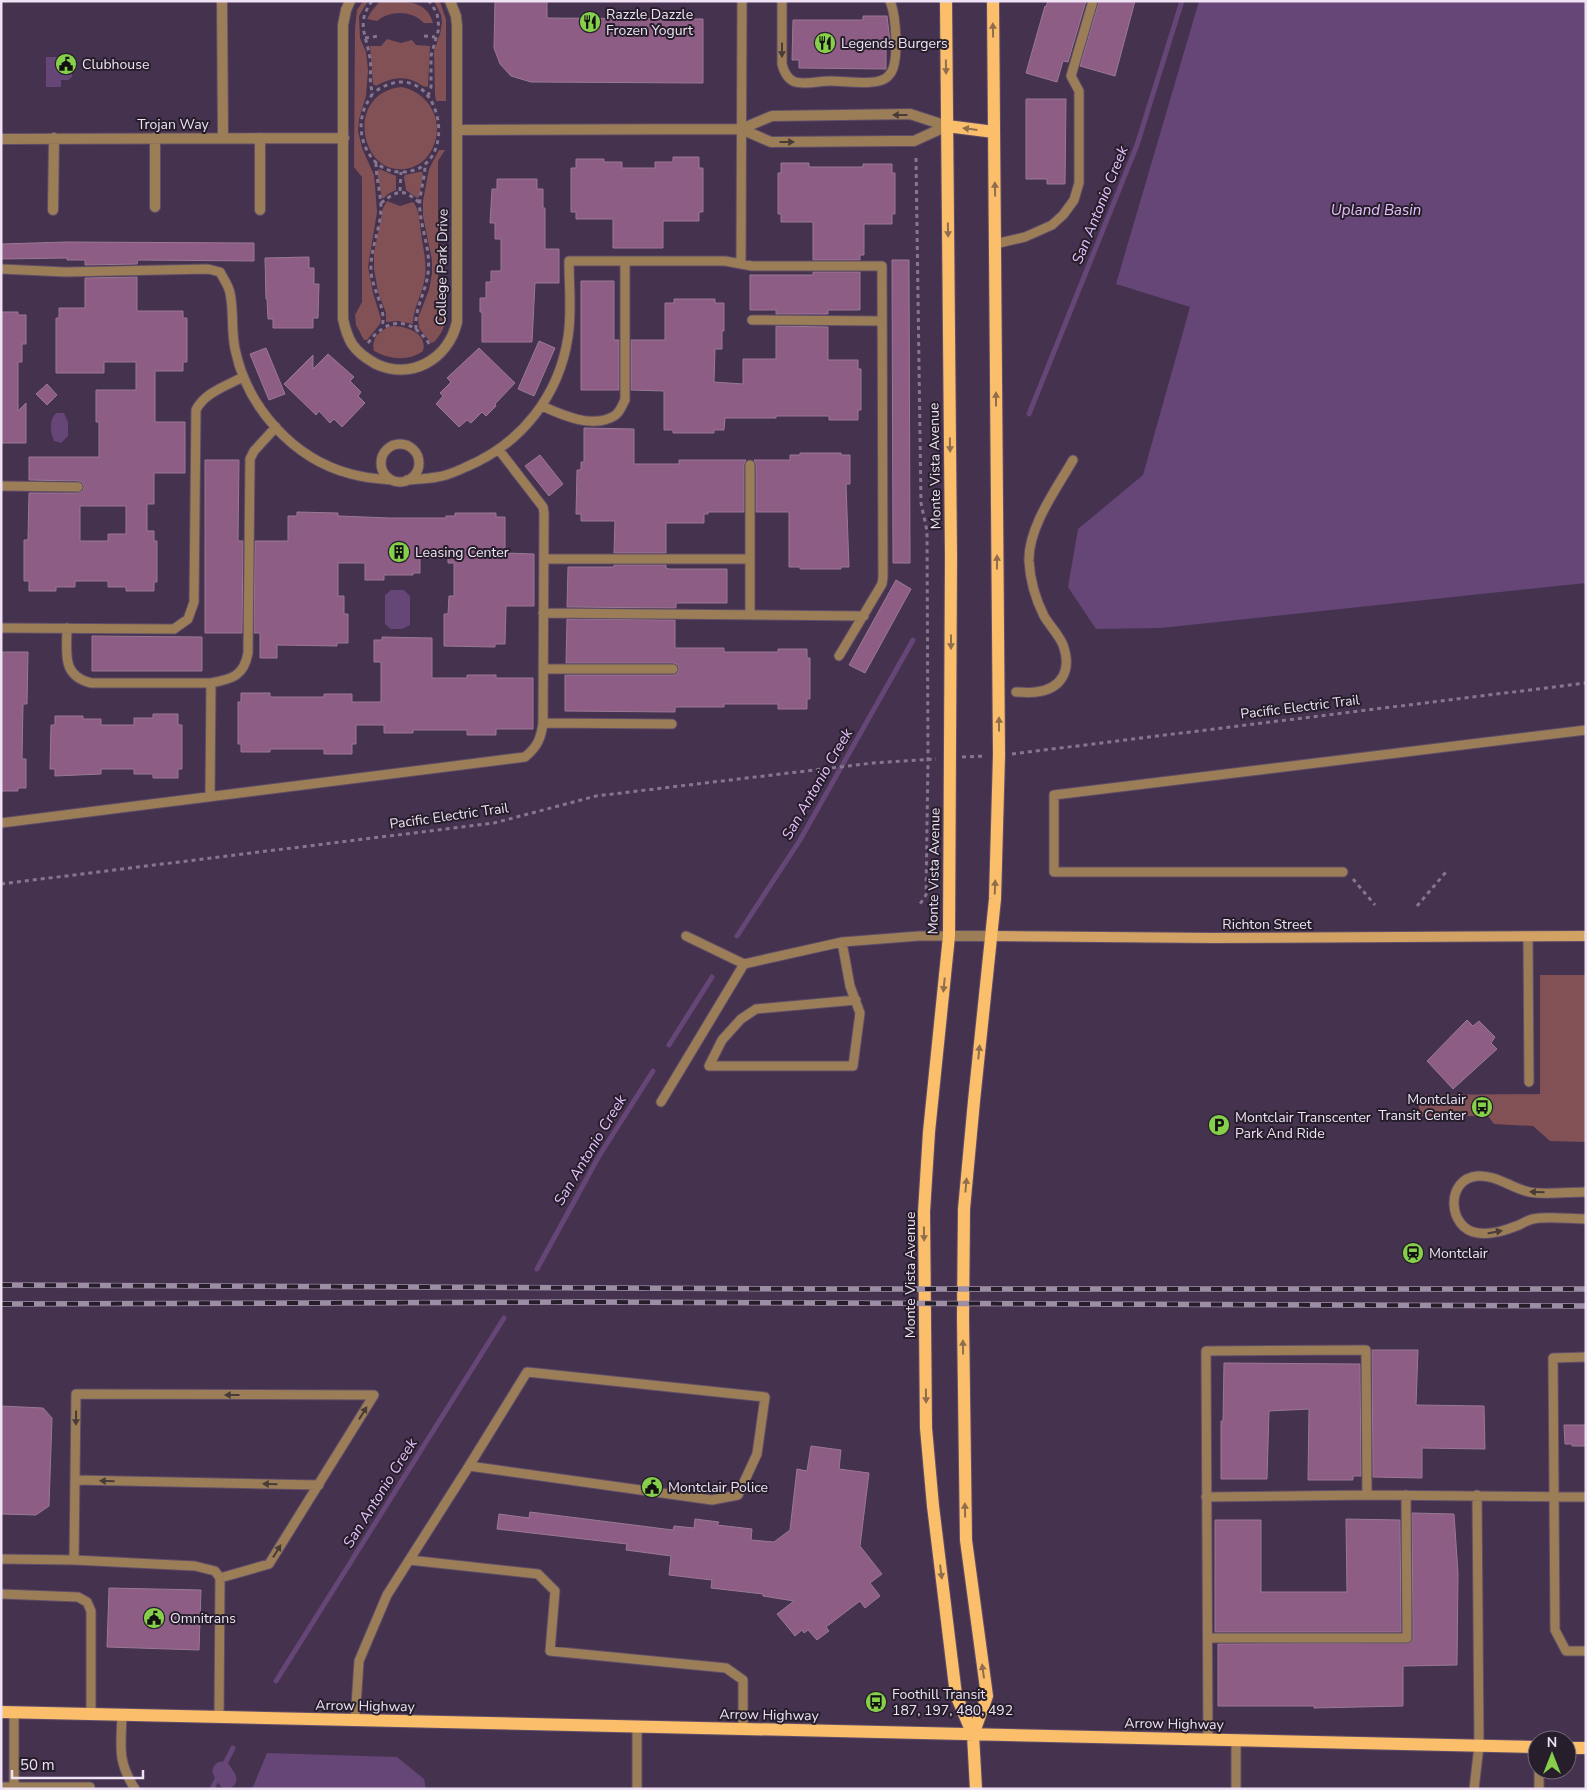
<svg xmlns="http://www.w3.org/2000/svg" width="1587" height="1790" viewBox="0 0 1587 1790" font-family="'Nunito Sans',sans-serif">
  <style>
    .green { fill: #825155 }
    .water { fill: #654676 }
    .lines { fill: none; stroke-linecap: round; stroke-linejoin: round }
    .stream { stroke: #654676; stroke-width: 5 }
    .canal { stroke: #654676; stroke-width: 19 }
    .building { fill: #8e5d85; stroke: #9a7993; fill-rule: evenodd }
    .lane-casing { stroke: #604e69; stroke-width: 11 }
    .street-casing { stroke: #604e69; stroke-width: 12 }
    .secondary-casing { stroke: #604e69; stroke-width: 12 }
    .primary-casing { stroke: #604e69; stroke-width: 14 }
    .path { stroke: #86768f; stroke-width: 3; stroke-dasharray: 4 4; stroke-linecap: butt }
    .lane { stroke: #9b7e57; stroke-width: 9 }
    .street { stroke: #9b7e57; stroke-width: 10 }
    .secondary { stroke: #d1a263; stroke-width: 10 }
    .primary { stroke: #fbbe6b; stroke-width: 12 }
    .rail-casing { stroke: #9d8ea5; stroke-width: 5.5 }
    .rail { stroke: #261e2b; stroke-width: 4; stroke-dasharray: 11; stroke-linecap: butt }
    .oneway { fill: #906e4b }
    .oneway2 { fill: #493b38 }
    .labels { text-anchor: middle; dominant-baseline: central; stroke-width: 4; stroke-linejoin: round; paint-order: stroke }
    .poi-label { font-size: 14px; fill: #eee2f4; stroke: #261e2b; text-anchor: start }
    .street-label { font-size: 14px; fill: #eee2f4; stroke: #261e2b }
    .water-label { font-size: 15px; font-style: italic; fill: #e7c0fd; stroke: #261e2b }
  </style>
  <rect width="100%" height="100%" fill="#45324f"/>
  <!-- green -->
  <path class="green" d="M363,1H368L359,16L360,38L366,52L368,70L366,96L359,119L358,131L362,148L374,175L375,186L377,212L368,267L373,293L381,319L380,324L367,340H364L356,325L355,315L362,302V177L354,167L355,28L357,10Z
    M380,1C405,1 427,0 433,23H424C412,10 390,10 377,21L367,19L371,12Z
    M434,1L440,2L446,19V101H436L435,95L434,51L440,34L442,23L441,15Z
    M387,39L401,43L412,40L416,45L430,46L428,87C422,87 421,84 416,82C402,75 389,79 376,86L373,84L370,46H381Z
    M401,87C425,91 441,114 436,138C433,151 426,162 413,167C362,185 341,94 401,87Z
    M439,150H445L438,161V307C449,319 445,330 434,342L431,343L419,328L418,318L429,290L432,274V260L423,216V201L429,169Z
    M379,169L396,176V190L388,194L384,198H382L377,172Z
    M419,172H422L423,175L419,197L417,198L406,190L404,177L405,175Z
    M387,201L400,206L413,202C420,210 419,221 421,232C423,250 428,264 424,282C421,297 413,309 413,324L398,321L386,322V313L378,292L374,269V253L383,208Z
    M392,326C406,326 428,333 423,351C408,362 389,359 374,351C370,339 381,329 392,326Z
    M1540,975H1586V1142L1550,1141L1533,1126L1494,1124L1488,1116H1419V1095L1540,1094Z"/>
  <!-- water -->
  <path class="water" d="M1199,1H1586V583L1161,628L1096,629L1068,587L1078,529L1143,475L1190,307L1116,284Z
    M46,57H61V65H69L72,68V77L68,80H61V87H46Z
    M56,413H64L68,422V436L61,443L54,441C50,432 49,420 56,413Z
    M391,590H404L410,596V625L402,629H391L385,624V595Z
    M267,1753L397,1757L424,1779L426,1789H252Z"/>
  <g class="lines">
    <!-- stream -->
    <path class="stream" d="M1029,414L1137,145L1182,1
      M737,936L800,840L913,640
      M669,1045L712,977
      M537,1269L599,1156L653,1071
      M276,1681L504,1318
      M212,1789L233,1748"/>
    <!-- canal -->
    <path class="canal" d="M222,1771L227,1779"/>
  </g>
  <!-- building -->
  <path class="building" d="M495,1H547V18L703,19V83L531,82L511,76L500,64L494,48Z
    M1048,1H1086L1068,62L1063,61L1057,82L1026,73L1045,6L1046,7Z
    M1099,1H1135L1115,76L1080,66Z
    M863,16H887L890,41L886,45V69L799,68V60H792L793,20H863Z
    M1026,99H1066L1065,184H1047V179H1026Z
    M673,157H699V168H703V212H699V221H663V248H613V219H576V212H571V168H576V159H604V162H622V168H655V162H673Z
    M781,163H809V167H863V164H892V173H895V214H892V224H864V255H860V260H813V222H781V214H778V173H781Z
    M497,179H537V189H543V208H545V249H559V283H535L532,342H482V312H480V298H486V282H491V271H501V239H495V223H490L492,189H497Z
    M67,242L254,243V261L138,260L137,264L85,265V260H67V258L1,259V244Z
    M309,257V268H314V284H319L318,318H313V328H273V319H268L267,299H266L265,258Z
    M892,260H909L910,563H893Z
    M813,272H860V310H828V314H776V310H750V275H813Z
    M137,277V311H183V318H187V362H183V371H155V422H185V473H154V504H147V531H154V541H157V582H154V591H126V587H108V581H75V587H56V591H29V581H24V540H28L29,493H78L83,491L84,487L82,482L78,481L29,480V457H99V422H96V390H136V362H104V373H56V318H59V308H85V278ZM80,506H126V534H108V541H80Z
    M581,281H614V340H619V390H581Z
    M674,299H715V303H724V331H722V349H715L714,382L743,384V359H776V326L828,327V360H858V369H861V410H858V420H829V416H776V418H725L724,430H714V433H673V430H664V391L631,390V340H665V303H674Z
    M1,312H18V315H26V344H22V362H18V411L26,403V443H1Z
    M539,341L555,348L534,396L518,389Z
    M266,348L285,394L269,400L250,354Z
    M479,348L515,383L495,404L496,406L486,416L482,412L471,423L467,420L459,427L436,404L443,396L440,393L451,382L447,378Z
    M328,354L354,377L350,381L361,392L358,396L365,403L342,427L334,419L330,423L319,411L316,415L284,384L313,355V369Z
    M47,384L57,395L47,405L36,394Z
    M584,428L634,429V464H679V460H746L744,465V512H708V514H704V523H666V553H614L615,521H581V514H576L577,470H581V462H584Z
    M800,453H841V455H850V484H846L849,567H841V569H800V567H789V512H756V465L754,460H790V455H800Z
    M540,455L563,484L549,496L525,466Z
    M205,460H239L238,541H243L242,633H205Z
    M297,512L338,513V516L390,518H446V516H455V513H496V517H505V553L534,554V606H506L505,644H495V647L444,646V614H448L449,596H454V563H448V558H420V573H413V575H384V580H365V563H338V596H344V614H348V643H337V646L277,645V658H260V633H254L255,541H288V516H297Z
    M614,565H666V568L669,569H727V603H676V608L567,607L568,567H614Z
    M896,580L911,589L865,673L849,665Z
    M567,619L675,620V648H724V652H778V649H807V658H810V699H807V709H778V704H724V707H675V712L565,711V675H673L677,674L679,669L678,665L673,663H566Z
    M92,636L202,637V671H92Z
    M382,637L432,638V678H467V675H496V678H533V729H496V735H467V730H413V733H384V725H356V744H352V754H324V749H270V752H241V744H238V702H241V693H270V697H324V694H352V702H381V662H374V640H382Z
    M1,652H28L27,704H23L22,759H26V788H18V791H1Z
    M153,714H178V725H182V769H178V778H153V774H134V769H101V774L55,776V769H50L51,725H55V716H83V719H101V725H134V718H153Z
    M1467,1020L1473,1026L1479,1021L1495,1037L1491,1043L1497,1049L1453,1089L1427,1061Z
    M1372,1350H1418L1416,1405L1484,1406L1485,1449L1422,1448V1478L1373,1477Z
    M1224,1363L1360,1364L1361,1476H1353V1480H1308L1309,1409L1269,1411L1267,1479H1221V1421H1223Z
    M1,1406L43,1408L52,1418L49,1506L36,1515L1,1514Z
    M1564,1425H1586V1446H1572V1444H1565Z
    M811,1446L841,1450L839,1469L869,1473L860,1546L882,1574L870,1583L880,1596L865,1608L860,1601L826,1627L829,1631L817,1640L808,1630L804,1633L802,1630L795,1636L777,1614L794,1601L763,1596V1594L711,1588L712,1580L669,1575L671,1556L626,1550L627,1544L497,1529L499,1514L529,1518L530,1512L673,1530L674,1526L694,1528L695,1519L719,1522L717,1525L752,1529L751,1540L774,1542L790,1530L797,1469L807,1471Z
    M1412,1513L1454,1514L1458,1573L1457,1665L1403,1666V1706L1314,1708V1706H1218V1644L1411,1643L1413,1638Z
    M1346,1519L1400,1520L1401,1632H1215V1520H1261V1592H1347Z
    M109,1588L201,1590L199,1650L107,1647Z"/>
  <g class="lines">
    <!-- lane casing -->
    <g class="lane-casing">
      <path id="lane" d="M782,1V64C784,72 787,79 795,82C806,85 819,81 830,81C845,81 864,85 879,81C883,80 887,78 889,75C900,65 896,15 890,1
        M995,244L1025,237L1052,225L1063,215L1074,200L1079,183V91L1071,76L1093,1
        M741,263L742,1
        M1,269L66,272L208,269L220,272C223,278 229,286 230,293C234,311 231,330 235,349C247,407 293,459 351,474C365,478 378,479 392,480
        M752,320L882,321
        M542,406C562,415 593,429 614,416C620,413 622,405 625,400V261
        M381 463a19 19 0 1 1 38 0a19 19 0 1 1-38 0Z
        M407,480C417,479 427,479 437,477C447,476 457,471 466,467C521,444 559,396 568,337C572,313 569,286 569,261H725L752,266H882L883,577L882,584L839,656
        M1,486L78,487
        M544,559H750
        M543,613L864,616
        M750,615V465
        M1,628L174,629L188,619L194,602L196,410C204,393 226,386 243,377
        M67,628C67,652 61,676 91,683H211C232,679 244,676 248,653L250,459L254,451L276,427
        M543,669H673
        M1016,692C1023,692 1030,693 1036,692C1062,689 1072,670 1063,645C1059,635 1050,626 1044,616C1036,600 1030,579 1029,561C1028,527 1057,488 1073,460
        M543,723L672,724
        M210,797L211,683
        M1,823L525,757C537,747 541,739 543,723L544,513L543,507L499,450
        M1343,872H1054V795L1586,730
        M686,936L744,964L842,942L919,936H949
        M1528,937L1529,1082
        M842,942L850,986L860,1013L853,1066H709L722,1040L741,1019L756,1009L856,1000
        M661,1102L744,964
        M1586,1192C1571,1192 1542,1195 1529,1192C1511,1188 1497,1175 1478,1176C1445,1178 1447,1229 1478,1233C1492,1235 1506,1230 1519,1225C1523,1223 1528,1220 1533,1219C1548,1216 1569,1219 1586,1219
        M1586,1357L1553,1358L1555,1630L1566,1651H1586
        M75,1480L319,1485
        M1206,1497L1367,1495
        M1,1559L74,1560L195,1566L215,1571L220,1578L219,1717
        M74,1560L76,1394L374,1395L269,1564L220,1578
        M409,1560L538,1574L555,1591L550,1651L726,1668L743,1680V1729
        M1,1594L78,1597L87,1602L91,1611V1714
        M1208,1638H1407L1406,1495
        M122,1715C121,1747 117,1761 135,1789
        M355,1721L359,1661L387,1595L469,1466L527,1372L765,1397L757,1454L738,1495L712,1500L469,1466
        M637,1727V1789
        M1208,1740L1206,1351L1366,1350L1367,1495L1586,1497
        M1236,1741V1789
        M1,1787H90
        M14,1789V1712
        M1474,1789L1479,1746L1477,1495
        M1539,1789V1770"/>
    </g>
    <!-- street casing -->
    <g class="street-casing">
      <path id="street" d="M222,1L223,138
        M350,1L346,10L343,25V319C345,328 347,336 352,344C358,353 367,359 376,364C411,380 448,360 457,322V26L456,16L450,1
        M741,129L771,142L896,141H914L947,126
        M458,130L741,129L772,116L910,114L947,126
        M155,138V207
        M260,138V210
        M1,139L344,138
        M53,210L54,138
        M949,936H992"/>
    </g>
    <!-- secondary casing -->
    <g class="secondary-casing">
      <path id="secondary" d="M992,936L1214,938L1586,936"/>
    </g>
    <!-- primary casing -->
    <g class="primary-casing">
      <path id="primary" d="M946,1L951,557L949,936L929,1132L924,1212L926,1428L933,1506L956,1695L973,1735L976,1789
        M947,126L994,132
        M1,1712L1537,1747
        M973,1735L987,1696L966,1540L963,1318L964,1209L974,1101L995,899L999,755L993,1
        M1567,1748H1586"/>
    </g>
    <!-- path -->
    <path class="path" d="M372,1C356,23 366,34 370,58C372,70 368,82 373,93C368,101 363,109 362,117C357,142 373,172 400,172C467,174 440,44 373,93
      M424,36L435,37
      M365,38L379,36
      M428,96L431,87V56L439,28L437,13L429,1
      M916,158L921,503L927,531L928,759L926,895L920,904
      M376,163C376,178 381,194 381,209C380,230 370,250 371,271C372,290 387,308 382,327
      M400,191L401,172
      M381,203C398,190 402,188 420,203
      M416,329C414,309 426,292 428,273C431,251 422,232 420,211C418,196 425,180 425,165
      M368,343C388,316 412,317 430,345
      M1012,754L1586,683
      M962,757L986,756
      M1353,879L1375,905
      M1,884L494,823L596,796L873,763L936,759
      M1417,906L1446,872"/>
    <!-- lane -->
    <use href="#lane" class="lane"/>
    <!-- street -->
    <use href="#street" class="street"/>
    <!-- secondary -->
    <use href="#secondary" class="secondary"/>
    <!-- primary -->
    <use href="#primary" class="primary"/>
    <!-- rail casing -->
    <g class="rail-casing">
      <path id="rail" d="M1,1285L824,1289H1586
        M1,1304L589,1302L1586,1306"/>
    </g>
    <!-- rail -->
    <use href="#rail" class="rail"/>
  </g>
  <!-- one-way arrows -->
  <defs><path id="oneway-solid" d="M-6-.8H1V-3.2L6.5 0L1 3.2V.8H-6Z" transform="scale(1.25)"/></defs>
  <g class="oneway">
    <use href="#oneway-solid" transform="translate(993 30) rotate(-91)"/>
    <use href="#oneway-solid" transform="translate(946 67) rotate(89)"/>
    <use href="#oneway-solid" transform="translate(970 129) rotate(-173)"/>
    <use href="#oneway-solid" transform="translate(995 189) rotate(-91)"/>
    <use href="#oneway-solid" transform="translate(948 230) rotate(89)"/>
    <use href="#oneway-solid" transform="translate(996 399) rotate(-90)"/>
    <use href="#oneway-solid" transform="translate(950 445) rotate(89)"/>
    <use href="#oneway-solid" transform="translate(997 562) rotate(-90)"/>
    <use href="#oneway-solid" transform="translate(951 642) rotate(90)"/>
    <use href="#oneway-solid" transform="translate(999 724) rotate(-90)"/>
    <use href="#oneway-solid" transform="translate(995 887) rotate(-88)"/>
    <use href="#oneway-solid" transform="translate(944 985) rotate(96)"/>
    <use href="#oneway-solid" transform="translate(979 1052) rotate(-84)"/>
    <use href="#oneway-solid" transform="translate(966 1185) rotate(-85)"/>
    <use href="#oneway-solid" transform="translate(924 1234) rotate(89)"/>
    <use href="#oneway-solid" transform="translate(963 1347) rotate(-91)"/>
    <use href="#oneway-solid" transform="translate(926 1396) rotate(89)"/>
    <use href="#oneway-solid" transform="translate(965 1510) rotate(-91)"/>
    <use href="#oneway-solid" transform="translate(941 1572) rotate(83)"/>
    <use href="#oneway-solid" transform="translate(983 1671) rotate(-98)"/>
  </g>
  <g class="oneway2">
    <use href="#oneway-solid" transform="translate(782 50) rotate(90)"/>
    <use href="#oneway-solid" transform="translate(900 115) rotate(180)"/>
    <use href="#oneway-solid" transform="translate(787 142)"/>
    <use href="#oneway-solid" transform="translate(1537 1192) rotate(-178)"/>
    <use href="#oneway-solid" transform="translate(1495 1232) rotate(-11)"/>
    <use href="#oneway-solid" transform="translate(232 1395) rotate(-180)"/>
    <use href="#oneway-solid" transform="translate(363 1413) rotate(-58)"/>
    <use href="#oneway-solid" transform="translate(76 1418) rotate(91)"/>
    <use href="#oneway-solid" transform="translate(107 1481) rotate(-179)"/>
    <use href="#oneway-solid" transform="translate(270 1484) rotate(-179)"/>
    <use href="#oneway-solid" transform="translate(277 1551) rotate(-58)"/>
  </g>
  <!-- icons -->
  <defs>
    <g id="restaurant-disc" transform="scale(1.125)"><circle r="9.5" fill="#86cf4b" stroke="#261e2b"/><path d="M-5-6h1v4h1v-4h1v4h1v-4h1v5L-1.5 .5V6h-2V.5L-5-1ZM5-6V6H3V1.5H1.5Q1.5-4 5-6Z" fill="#111"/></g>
    <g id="civic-disc" transform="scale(1.125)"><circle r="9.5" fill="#86cf4b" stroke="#261e2b"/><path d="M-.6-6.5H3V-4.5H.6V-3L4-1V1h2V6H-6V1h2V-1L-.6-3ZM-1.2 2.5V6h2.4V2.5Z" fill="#111"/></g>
    <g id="building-disc" transform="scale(1.125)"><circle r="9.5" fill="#86cf4b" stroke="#261e2b"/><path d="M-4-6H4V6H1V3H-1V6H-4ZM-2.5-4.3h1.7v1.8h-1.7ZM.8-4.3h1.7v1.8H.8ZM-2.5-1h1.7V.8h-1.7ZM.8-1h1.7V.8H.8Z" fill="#111"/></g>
    <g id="bus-disc" transform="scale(1.125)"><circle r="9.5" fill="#86cf4b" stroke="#261e2b"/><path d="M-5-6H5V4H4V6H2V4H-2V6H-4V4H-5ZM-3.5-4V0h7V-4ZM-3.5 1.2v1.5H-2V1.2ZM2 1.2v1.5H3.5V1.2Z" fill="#111"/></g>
    <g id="parking-disc" transform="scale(1.125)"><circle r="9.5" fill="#86cf4b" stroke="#261e2b"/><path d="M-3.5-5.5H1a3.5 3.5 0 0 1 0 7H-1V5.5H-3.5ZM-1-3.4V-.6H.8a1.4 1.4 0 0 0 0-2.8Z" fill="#111"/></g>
    <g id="station-disc" transform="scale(1.125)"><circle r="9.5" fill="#86cf4b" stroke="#261e2b"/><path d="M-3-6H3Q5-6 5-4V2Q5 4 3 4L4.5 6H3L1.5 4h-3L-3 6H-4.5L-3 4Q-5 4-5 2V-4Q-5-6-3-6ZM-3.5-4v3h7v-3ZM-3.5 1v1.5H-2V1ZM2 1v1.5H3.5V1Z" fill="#111"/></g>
  </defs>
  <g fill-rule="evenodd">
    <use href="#restaurant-disc" x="590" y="22"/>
    <use href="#restaurant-disc" x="825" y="43"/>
    <use href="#civic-disc" x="66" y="64"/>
    <use href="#building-disc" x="399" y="552"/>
    <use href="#bus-disc" x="1482" y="1107"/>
    <use href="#parking-disc" x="1219" y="1125"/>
    <use href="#station-disc" x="1413" y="1253"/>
    <use href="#civic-disc" x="652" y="1487"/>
    <use href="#civic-disc" x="154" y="1618"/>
    <use href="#bus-disc" x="876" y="1702"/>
  </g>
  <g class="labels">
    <!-- poi labels -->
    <g class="poi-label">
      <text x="606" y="14">Razzle Dazzle<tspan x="606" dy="16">Frozen Yogurt</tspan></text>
      <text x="841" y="43">Legends Burgers</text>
      <text x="82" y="64">Clubhouse</text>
      <text x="415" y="552">Leasing Center</text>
      <text x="1466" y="1099" text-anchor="end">Montclair<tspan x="1466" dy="16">Transit Center</tspan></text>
      <text x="1235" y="1117">Montclair Transcenter<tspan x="1235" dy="16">Park And Ride</tspan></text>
      <text x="1429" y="1253">Montclair</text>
      <text x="668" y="1487">Montclair Police</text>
      <text x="170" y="1618">Omnitrans</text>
      <text x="892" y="1694">Foothill Transit<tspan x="892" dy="16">187, 197, 480, 492</tspan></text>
    </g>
    <!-- street labels -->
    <g class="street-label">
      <text x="173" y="124">Trojan Way</text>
      <text transform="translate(442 267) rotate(-89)">College Park Drive</text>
      <text transform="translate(935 466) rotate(-91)">Monte Vista Avenue</text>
      <text transform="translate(1300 707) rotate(-7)">Pacific Electric Trail</text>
      <text transform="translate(449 816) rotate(-8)">Pacific Electric Trail</text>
      <text transform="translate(934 871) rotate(-89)">Monte Vista Avenue</text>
      <text x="1267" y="924">Richton Street</text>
      <text transform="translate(910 1275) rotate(-90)">Monte Vista Avenue</text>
      <text transform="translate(365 1706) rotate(1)">Arrow Highway</text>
      <text transform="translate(769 1715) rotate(1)">Arrow Highway</text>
      <text transform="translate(1174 1724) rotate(1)">Arrow Highway</text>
    </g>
    <!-- water labels -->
    <g class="water-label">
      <text transform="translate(1100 205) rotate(-68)">San Antonio Creek</text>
      <text x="1376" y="210">Upland Basin</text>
      <text transform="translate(817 784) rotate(-60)">San Antonio Creek</text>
      <text transform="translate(590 1150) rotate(-59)">San Antonio Creek</text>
      <text transform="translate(380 1493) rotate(-58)">San Antonio Creek</text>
    </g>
  </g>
  <!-- border -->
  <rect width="1587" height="1790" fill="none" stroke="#eee2f4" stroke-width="5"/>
  <!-- north arrow -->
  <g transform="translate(1552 1755)"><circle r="24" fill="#261e2b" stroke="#766c7b"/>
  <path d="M0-4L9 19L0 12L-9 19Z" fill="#86cf4b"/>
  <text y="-8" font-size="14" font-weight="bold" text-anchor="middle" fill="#eee2f4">N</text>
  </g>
  <!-- scale -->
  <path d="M12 1770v8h131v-8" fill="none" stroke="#eee2f4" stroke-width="2.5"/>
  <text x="20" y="1770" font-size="15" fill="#eee2f4" stroke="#261e2b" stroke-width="4" paint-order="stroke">50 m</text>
</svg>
